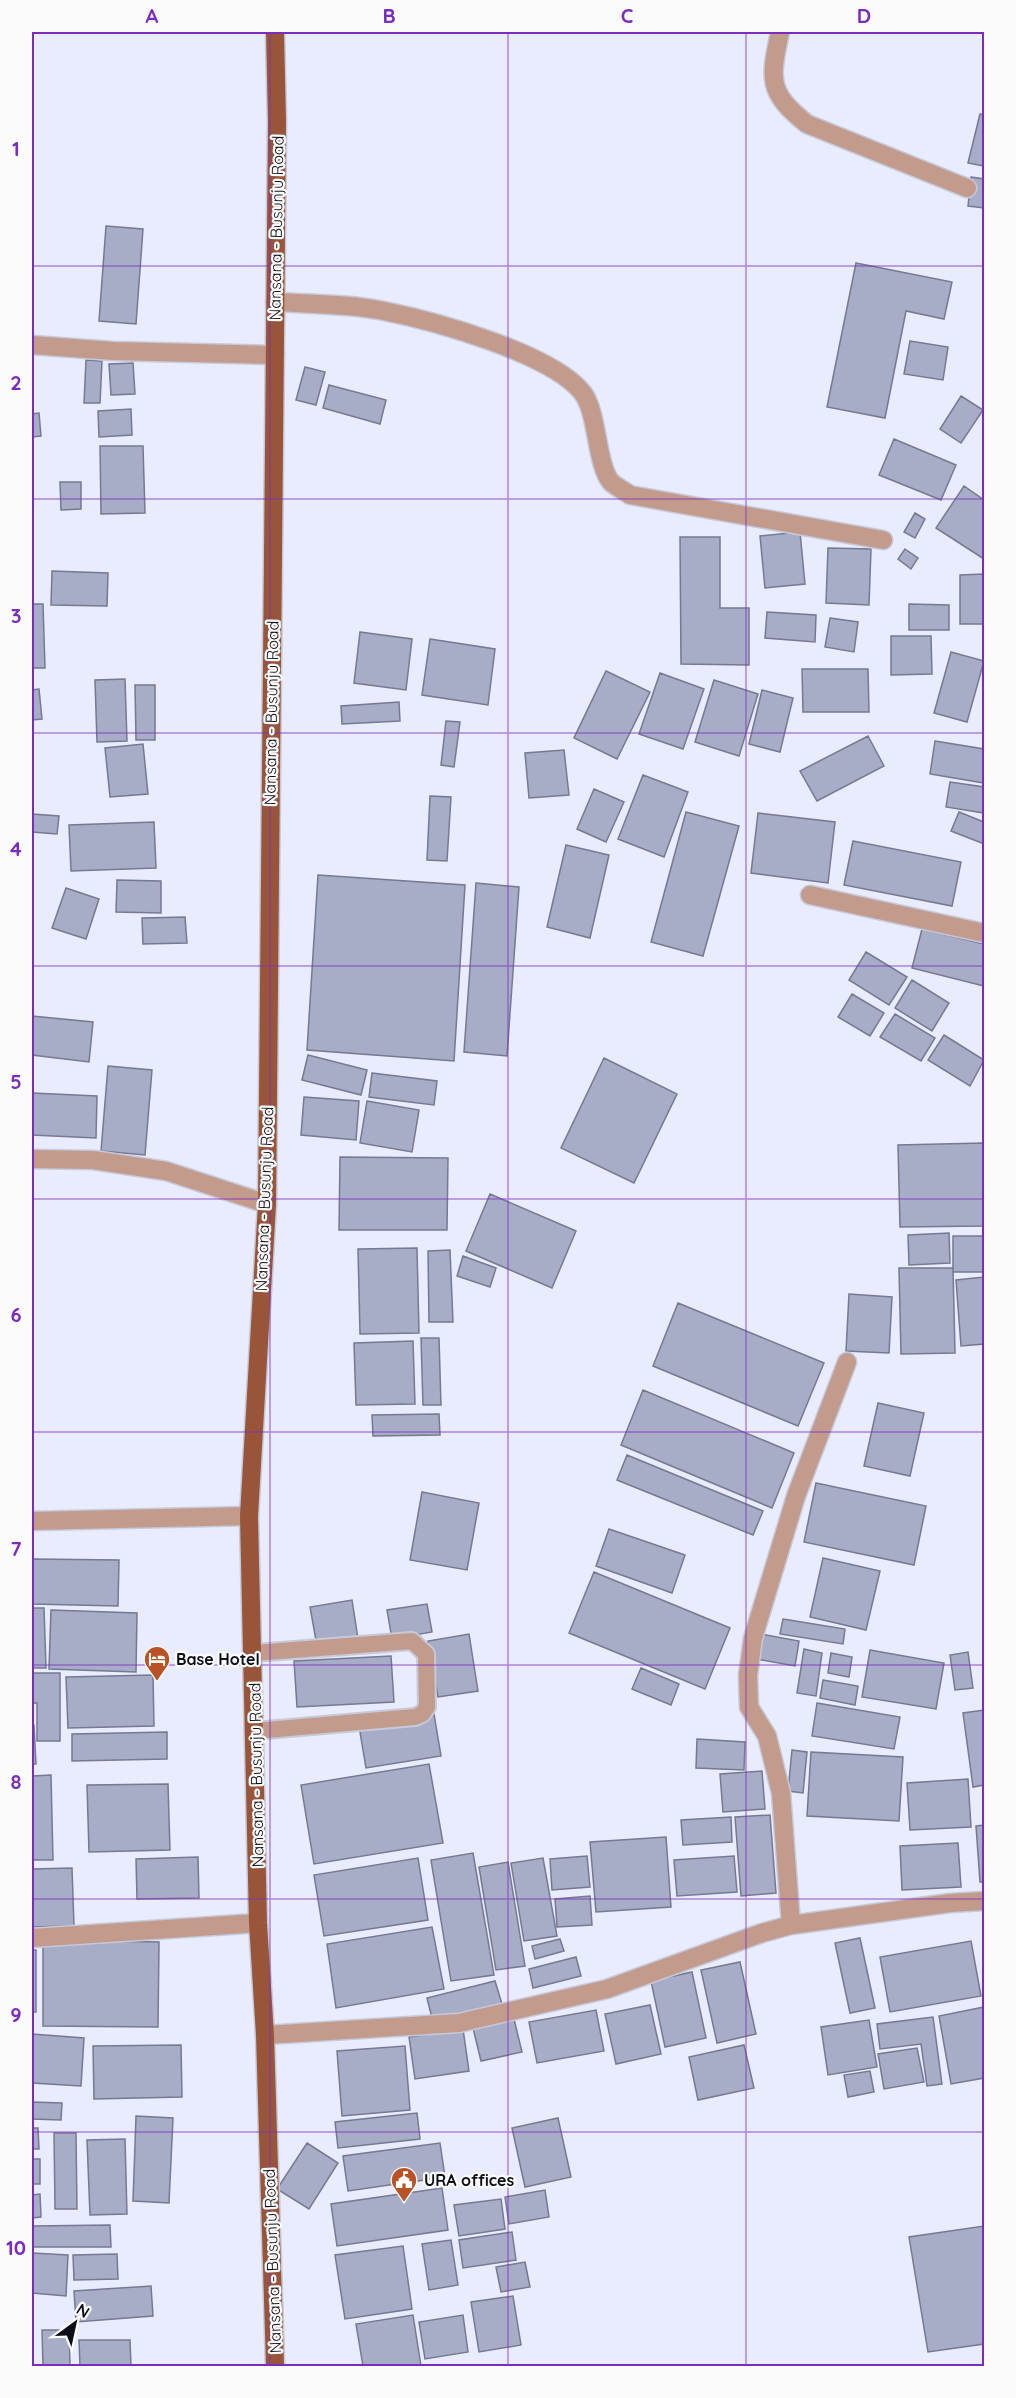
<svg xmlns="http://www.w3.org/2000/svg" width="1016" height="2398" viewBox="0 0 1016 2398" font-family="Quicksand,sans-serif">
  <style>
    .building { fill: #a7acc7; stroke: #757992; stroke-width: 1.5 }
    .lines { fill: none; stroke-linecap: round; stroke-linejoin: round }
    .service-casing { stroke: #c6c9d9; stroke-width: 20 }
    .minor-casing { stroke: #c6c9d9; stroke-width: 21 }
    .primary-casing { stroke: #c6c9d9; stroke-width: 21 }
    .service { stroke: #c29b8c; stroke-width: 16 }
    .minor { stroke: #c29b8c; stroke-width: 18 }
    .primary { stroke: #98553a; stroke-width: 18 }
    .grid { fill: none; stroke: #7b2cbf; stroke-width: 1.5; stroke-opacity: 0.55 }
    .labels { text-anchor: middle; dominant-baseline: central; stroke-width: 4.5; stroke-linejoin: round; paint-order: stroke }
    .street-label { font-size: 16px; fill: #0d0f18; stroke: #fbfbfb }
    .poi-label { font-size: 16px; font-weight: bold; fill: #0d0f18; stroke: #fbfbfb; text-anchor: start }
    .neatline { fill: none; stroke: #7b2cbf; stroke-width: 2 }
    .grid-label { font-size: 20px; text-anchor: middle; font-weight: bold; fill: #7b2cbf }
  </style>
  <rect width="100%" height="100%" fill="#e9ecfe"/>
  <!-- building -->
  <path class="building" d="M980,114L984,115V166L968,163Z
    M971,177L984,179V208L968,206Z
    M106,226L143,229L136,324L99,321Z
    M856,263L952,282L944,319L906,311L885,418L827,407Z
    M910,341L948,347L943,380L904,374Z
    M86,360L102,361L100,403H84Z
    M133,363L135,394L111,395L109,364Z
    M305,367L325,372L316,405L296,400Z
    M329,385L386,400L380,424L323,408Z
    M961,396L983,410L961,443L940,429Z
    M131,409L132,435L99,437L98,411Z
    M39,413L41,436L32,437V414Z
    M894,439L956,465L941,500L879,475Z
    M100,446H143L145,513L101,514Z
    M60,482H81V509L61,510Z
    M964,486L984,500V559L936,528Z
    M915,513L925,519L915,538L904,532Z
    M800,532L805,584L765,588L760,536Z
    M680,537H720V608H749V665L681,664Z
    M828,548L871,549L869,605L826,603Z
    M905,549L918,558L911,569L898,559Z
    M52,571L108,573L107,606L51,605Z
    M984,574V624H960V575Z
    M32,604H43L45,668H32Z
    M909,604L949,605V630H909Z
    M767,612L816,615L815,642L765,638Z
    M830,618L858,622L854,652L825,647Z
    M360,632L412,639L406,690L354,683Z
    M891,636H931L932,674L891,675Z
    M430,639L495,649L488,705L422,695Z
    M951,652L984,661L967,722L934,713Z
    M802,669H868L869,712H803Z
    M606,671L650,692L617,759L574,738Z
    M660,673L704,689L683,749L639,734Z
    M125,679L127,741L97,742L95,680Z
    M714,680L758,694L739,756L695,742Z
    M135,685H155V740H136Z
    M39,689L42,719L32,720V690Z
    M762,690L793,698L780,752L749,744Z
    M399,702L400,721L342,724L341,706Z
    M446,721L460,722L454,767L441,765Z
    M868,736L884,766L817,801L800,771Z
    M935,741L984,749V783L930,774Z
    M143,744L148,794L110,797L105,748Z
    M564,750L569,795L529,798L525,753Z
    M643,775L688,792L664,857L618,839Z
    M950,782L984,787V813L946,807Z
    M594,789L624,802L606,842L577,829Z
    M430,796L451,797L447,861L427,860Z
    M686,812L739,826L703,956L651,942Z
    M959,812L984,822V844L951,831Z
    M758,813L835,822L828,883L751,873Z
    M32,814L59,816L57,834L32,832Z
    M154,822L156,868L71,871L69,825Z
    M853,841L961,862L952,906L844,885Z
    M566,845L609,855L590,938L547,927Z
    M318,875L465,885L454,1061L307,1050Z
    M117,880L161,881V913L116,912Z
    M476,883L519,887L507,1056L464,1052Z
    M66,888L99,899L86,939L52,928Z
    M185,917L187,943L143,944L142,918Z
    M922,929L984,944V986L912,968Z
    M866,952L907,977L889,1005L849,980Z
    M912,980L949,1003L932,1031L895,1008Z
    M852,994L884,1013L870,1036L838,1017Z
    M895,1014L935,1038L921,1061L880,1037Z
    M32,1016L93,1022L89,1062L32,1055Z
    M944,1035L984,1060L970,1086L928,1060Z
    M308,1055L367,1070L361,1095L302,1080Z
    M604,1058L677,1094L634,1183L561,1148Z
    M108,1066L152,1070L145,1155L101,1151Z
    M372,1073L437,1081L434,1105L369,1097Z
    M32,1093L97,1096L96,1138L32,1135Z
    M304,1097L359,1101L356,1140L301,1135Z
    M367,1101L419,1110L412,1152L360,1143Z
    M983,1143L984,1226L900,1227L898,1145Z
    M340,1157L448,1158L447,1230H339Z
    M490,1194L576,1231L552,1288L466,1251Z
    M949,1233L950,1263L909,1265L908,1235Z
    M953,1236H984V1272H953Z
    M417,1248L419,1333L360,1334L358,1249Z
    M450,1250L453,1322H429L428,1251Z
    M463,1256L496,1268L490,1287L457,1276Z
    M899,1268H953L955,1353L901,1354Z
    M984,1277V1344L961,1346L956,1280Z
    M849,1294L892,1297L889,1353L846,1351Z
    M678,1303L824,1363L798,1426L653,1366Z
    M421,1338H439L441,1405H423Z
    M413,1341L415,1404L356,1405L354,1343Z
    M643,1390L794,1453L772,1508L621,1445Z
    M878,1403L924,1413L910,1476L864,1466Z
    M439,1414L440,1435L373,1436L372,1415Z
    M627,1455L763,1511L753,1535L617,1480Z
    M816,1483L926,1506L914,1565L804,1542Z
    M422,1492L479,1503L467,1570L410,1560Z
    M609,1529L685,1555L672,1593L596,1566Z
    M823,1558L880,1571L866,1630L810,1617Z
    M32,1559L119,1560L118,1606L32,1604Z
    M594,1572L730,1628L705,1689L569,1633Z
    M352,1600L358,1639L317,1646L310,1607Z
    M427,1604L432,1632L392,1639L387,1610Z
    M32,1608H44L46,1668H32Z
    M51,1610L137,1613L136,1672L49,1669Z
    M783,1619L845,1629L843,1644L780,1634Z
    M469,1634L478,1691L438,1697L428,1641Z
    M760,1634L799,1641L795,1666L756,1659Z
    M804,1649L822,1653L816,1696L797,1693Z
    M870,1650L944,1663L936,1709L862,1697Z
    M968,1652L973,1688L955,1690L950,1655Z
    M831,1653L852,1657L849,1677L828,1673Z
    M391,1656L394,1702L297,1707L294,1661Z
    M641,1668L679,1684L671,1705L632,1689Z
    M32,1673H60V1741H37V1703H32Z
    M153,1675L154,1726L68,1728L66,1677Z
    M823,1680L858,1686L855,1705L820,1698Z
    M817,1703L900,1717L894,1749L812,1736Z
    M984,1710V1785L973,1787L963,1713Z
    M434,1714L441,1756L366,1768L359,1726Z
    M32,1725H34L36,1764H32Z
    M167,1732V1759L72,1761V1734Z
    M697,1739L745,1742L744,1770L696,1768Z
    M792,1750L807,1752L803,1793L788,1791Z
    M811,1752L903,1757L899,1821L807,1816Z
    M429,1764L443,1843L314,1864L301,1785Z
    M762,1771L765,1809L723,1812L720,1774Z
    M51,1775L53,1860H32V1776Z
    M968,1779L971,1827L910,1830L907,1783Z
    M168,1784L170,1850L89,1852L87,1785Z
    M770,1815L776,1893L741,1896L735,1817Z
    M731,1817L732,1842L683,1845L681,1820Z
    M984,1825V1882H980L976,1826Z
    M666,1837L671,1907L596,1912L590,1842Z
    M958,1843L961,1887L902,1890L900,1846Z
    M473,1853L494,1975L451,1981L431,1860Z
    M587,1856L590,1887L552,1890L550,1859Z
    M734,1856L737,1892L677,1896L674,1860Z
    M198,1857L199,1898L137,1899L136,1859Z
    M418,1858L428,1920L324,1936L314,1875Z
    M543,1858L557,1936L524,1941L511,1863Z
    M508,1862L525,1966L496,1970L479,1867Z
    M72,1868L74,1926L32,1927V1869Z
    M590,1896L592,1925L557,1927L555,1899Z
    M432,1927L444,1989L336,2008L327,1944Z
    M860,1938L875,2008L850,2013L835,1943Z
    M560,1939L564,1951L535,1959L532,1946Z
    M43,1940L159,1942L158,2027L43,2026Z
    M971,1941L981,1996L890,2012L880,1957Z
    M32,1950H36V2012H32Z
    M576,1957L581,1976L533,1988L529,1969Z
    M740,1962L756,2034L717,2043L701,1970Z
    M692,1972L706,2038L665,2047L651,1981Z
    M495,1981L502,2004L433,2022L427,1998Z
    M650,2005L661,2054L616,2064L605,2014Z
    M984,2007V2078L951,2084L939,2016Z
    M596,2010L604,2051L537,2063L529,2022Z
    M513,2015L522,2052L481,2061L472,2024Z
    M933,2017L942,2084L927,2086L921,2044L880,2049L877,2024Z
    M869,2020L877,2067L828,2075L821,2027Z
    M463,2029L469,2071L415,2079L409,2037Z
    M32,2034L84,2038L81,2086L32,2083Z
    M181,2045L182,2097L94,2099L93,2046Z
    M744,2045L754,2088L698,2100L689,2057Z
    M405,2046L410,2110L342,2116L337,2051Z
    M917,2048L924,2082L884,2089L878,2054Z
    M870,2071L874,2092L848,2097L844,2075Z
    M32,2102L62,2103L61,2120L32,2119Z
    M417,2113L420,2139L338,2148L335,2122Z
    M136,2116L173,2118L169,2203L133,2201Z
    M558,2118L571,2177L525,2187L512,2128Z
    M32,2128H38L39,2149H32Z
    M54,2133H76L77,2209H55Z
    M125,2139L127,2214L90,2215L87,2140Z
    M307,2143L338,2163L309,2209L277,2189Z
    M440,2143L445,2177L348,2191L343,2156Z
    M32,2159H40V2184H32Z
    M442,2188L448,2230L337,2246L331,2204Z
    M545,2190L549,2217L509,2224L505,2197Z
    M40,2194L41,2217L32,2218V2195Z
    M501,2199L505,2229L459,2236L454,2205Z
    M110,2225L111,2247H32V2226Z
    M984,2226V2344L928,2352L909,2237Z
    M512,2232L516,2260L463,2268L459,2240Z
    M451,2240L458,2285L429,2290L422,2244Z
    M403,2246L412,2309L345,2319L335,2255Z
    M32,2253L68,2255L66,2296L32,2293Z
    M117,2254L118,2279L74,2280L73,2255Z
    M525,2262L530,2287L501,2292L496,2267Z
    M151,2286L153,2316L76,2322L74,2291Z
    M513,2296L521,2345L479,2352L471,2302Z
    M413,2315L421,2366H363L356,2324Z
    M463,2315L468,2352L425,2359L419,2322Z
    M42,2330H69L70,2366H43Z
    M79,2340H130L131,2366H80Z"/>
  <g class="lines">
    <!-- service casing -->
    <g class="service-casing">
      <path id="service" d="M253,1653L412,1641L426,1654L427,1707L422,1714L415,1717L255,1731"/>
    </g>
    <!-- minor casing -->
    <g class="minor-casing">
      <path id="minor" d="M780,32C770,79 767,92 807,124L967,188
        M275,302C309,304 351,304 384,311C434,321 550,353 582,392C598,411 596,465 611,482C616,487 625,491 630,495L883,540
        M32,345L113,351L275,355
        M810,895L984,933
        M32,1159L93,1160L166,1171L267,1204
        M32,1521L249,1516
        M791,1925L781,1793L767,1736L749,1707L748,1675L753,1638L796,1496L847,1362
        M32,1938L258,1923
        M265,2035L459,2023L607,1989L762,1933L791,1925L950,1903L984,1901"/>
    </g>
    <!-- primary casing -->
    <g class="primary-casing">
      <path id="primary" d="M275,32L277,122L267,1204L249,1516L258,1923L265,2035L275,2366"/>
    </g>
    <!-- service -->
    <use href="#service" class="service"/>
    <!-- minor -->
    <use href="#minor" class="minor"/>
    <!-- primary -->
    <use href="#primary" class="primary"/>
  </g>
  <!-- grid -->
  <path class="grid" d="M270,32V2366M508,32V2366M746,32V2366M32,266H984M32,499H984M32,733H984M32,966H984M32,1199H984M32,1432H984M32,1665H984M32,1899H984M32,2132H984"/>
  <!-- icons -->
  <defs>
    <g id="hotel-pin" transform="scale(1.35)"><path d="M0 17L-7.5 6A9.5 9.5 0 1 1 7.5 6Z" fill="#b95326" stroke="#fbfbfb"/><path d="M-6-4.5h1.5V1H6V5H4.5V3h-9V5H-6ZM-4 0a1.8 1.8 0 1 1 3.6 0ZM.5 0V-2.5h3Q6-2.5 6 0Z" fill="#fff"/></g>
    <g id="civic-pin" transform="scale(1.35)"><path d="M0 17L-7.5 6A9.5 9.5 0 1 1 7.5 6Z" fill="#b95326" stroke="#fbfbfb"/><path d="M-.6-6.5H3V-4.5H.6V-3L4-1V1h2V6H-6V1h2V-1L-.6-3ZM-1.2 2.5V6h2.4V2.5Z" fill="#fff"/></g>
  </defs>
  <g fill-rule="evenodd">
    <use href="#hotel-pin" x="157" y="1659"/>
    <use href="#civic-pin" x="404" y="2180"/>
  </g>
  <g class="labels">
    <!-- street labels -->
    <g class="street-label">
      <text transform="translate(276 228) rotate(-89)">Nansana - Busunju Road</text>
      <text transform="translate(271 713) rotate(-89)">Nansana - Busunju Road</text>
      <text transform="translate(264 1199) rotate(-88)">Nansana - Busunju Road</text>
      <text transform="translate(256 1775) rotate(-91)">Nansana - Busunju Road</text>
      <text transform="translate(272 2261) rotate(-92)">Nansana - Busunju Road</text>
    </g>
    <!-- poi labels -->
    <g class="poi-label">
      <text x="176" y="1659">Base Hotel</text>
      <text x="424" y="2180">URA offices</text>
    </g>
  </g>
  <!-- border -->
  <rect width="1016" height="2398" fill="none" stroke="#fbfbfb" stroke-width="66"/>
  <!-- north arrow -->
  <g transform="translate(75 2323) rotate(33)" stroke="#fbfbfb" stroke-width="4.5" paint-order="stroke">
  <path d="M0-4.5L10 22L0 15L-10 22Z" fill="#0d0f18"/>
  <text y="-9" font-size="16" font-weight="bold" text-anchor="middle" fill="#0d0f18">N</text>
  </g>
  <rect x="33" y="33" width="950" height="2332" class="neatline"/>
  <g class="grid-label">
    <text x="152" y="23">A</text>
    <text x="389" y="23">B</text>
    <text x="627" y="23">C</text>
    <text x="864" y="23">D</text>
    <text x="16" y="156">1</text>
    <text x="16" y="390">2</text>
    <text x="16" y="623">3</text>
    <text x="16" y="856">4</text>
    <text x="16" y="1089">5</text>
    <text x="16" y="1322">6</text>
    <text x="16" y="1556">7</text>
    <text x="16" y="1789">8</text>
    <text x="16" y="2022">9</text>
    <text x="16" y="2255">10</text>
  </g>
</svg>
